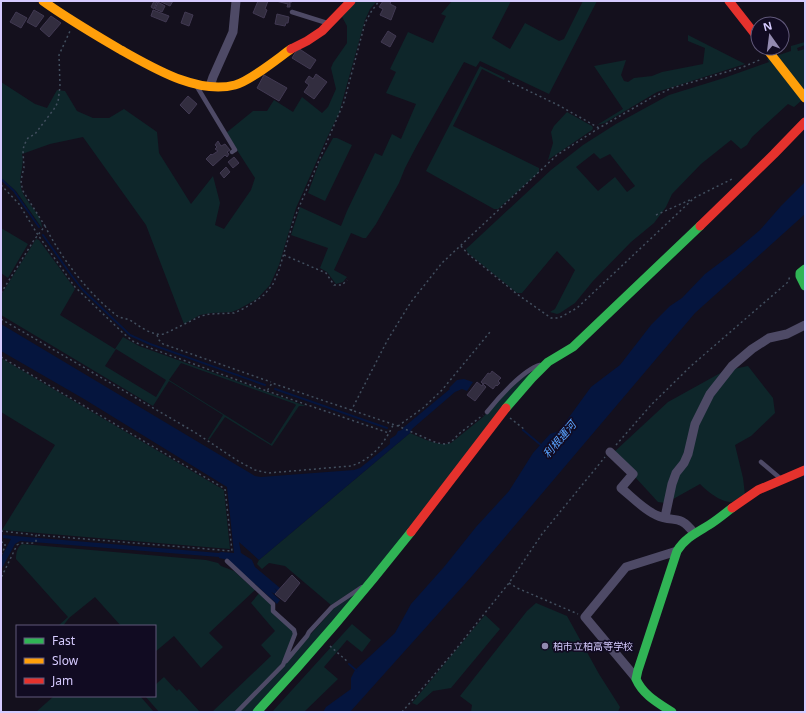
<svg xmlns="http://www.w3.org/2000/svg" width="806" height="713" viewBox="0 0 806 713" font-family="'Noto Sans','Noto Sans JP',sans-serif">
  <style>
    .green { fill: #0e262a; fill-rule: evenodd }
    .water { fill: #05153e }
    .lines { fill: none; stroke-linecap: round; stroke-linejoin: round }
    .stream { stroke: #05153e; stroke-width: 2 }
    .building { fill: #322d3f; stroke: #413952 }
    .path { stroke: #424f5f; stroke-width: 1.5; stroke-dasharray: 2 3; stroke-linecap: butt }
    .lane { stroke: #4e4a66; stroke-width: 4.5 }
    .street { stroke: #4e4a66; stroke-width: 9 }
    .fast { stroke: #30b455; stroke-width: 9 }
    .slow { stroke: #ff9f0a; stroke-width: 9 }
    .jam { stroke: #e5322d; stroke-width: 9 }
    .poi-dot { fill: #928ab0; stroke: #110b22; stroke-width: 1.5 }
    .labels { text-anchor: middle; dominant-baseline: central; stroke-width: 3.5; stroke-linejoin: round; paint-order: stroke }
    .poi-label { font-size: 10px; fill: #d6cbff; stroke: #110b22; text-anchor: start }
    .water-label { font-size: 11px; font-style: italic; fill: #59a3ff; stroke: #110b22 }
  </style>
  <rect width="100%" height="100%" fill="#14101d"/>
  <!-- green -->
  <path class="green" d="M353,1H377L370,9L365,20L339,113L326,140L296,208L279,265L270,285L257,299L239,309L232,312L211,313L200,315L184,324L146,225L83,137L50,144L22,154C25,167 17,178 22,191C27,204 42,214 42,228L16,191L1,178V82L35,104L47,108L57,90L65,91L77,111L93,118H109L124,109L157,132L159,153L191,204L213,176L220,203L215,225L224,229L251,190L255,178L226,133L253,111H267L274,100L293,112L302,97L322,113L328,107L336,89L331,68L333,63L347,43V26L340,13Z
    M452,1H511L492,38L510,49L525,23L559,41L564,39L583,1H597L549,94L480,61L476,67L464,62L416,147L405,168L399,183L376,224L366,238H363L351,233L334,270L347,277L343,282L336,284L327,272L320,268L328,248L291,235L300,207L341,226L347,211L375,153L382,156L392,134L401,139L416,104L386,93L396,72L390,69L408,32L433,43L446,16L441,14Z
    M688,35L745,64L657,92L605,123L597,125L623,109L594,66L626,60L621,75L624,81L628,82L634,78L652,76L662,72L703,64L705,48L688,41Z
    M805,42V45L797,48L798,51L805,49V87L801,101L794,107L788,104L752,137L747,145L741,149L731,140L701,164L672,194L666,207L654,223L631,242L593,281L575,303L560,313L557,314L550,312L555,309L575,270L557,251L522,293H517L468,253L466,249L551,170L583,145L616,124L669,95L724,78L769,62L767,59L791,51V46ZM594,153L600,159L610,154L635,186L627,192L615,177L598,191L576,167Z
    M480,66L505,78L504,80L482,69L453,126L539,168V172L498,209H494L426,171Z
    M567,112L592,126L593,128L592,130L548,160L553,143L551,132L554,126Z
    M333,138H337L352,145L325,201L308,193L319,163Z
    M1,228L28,244L8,278L1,273Z
    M36,239L39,240L75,289L60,315L115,349L123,337L139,346L306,406H299L272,446L225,417L209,440L208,439L223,415L169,381L153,406L1,315V295ZM116,349L166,380L156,397L105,366ZM181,363L295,404L296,405L271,444L169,380Z
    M1,358L224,490L230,549L2,530L55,445L1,412Z
    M748,366L773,398L775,413L751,436L735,445L743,478L745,495C743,497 740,500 737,501C725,506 708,492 700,484L666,503L658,502L613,453L668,402L724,371Z
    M534,368L369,580L331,605L285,566L269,563L262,569L257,564L259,560L410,433C423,438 437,447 451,443L483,417L503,395Z
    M22,544L206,560L218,563L221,566L234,571L255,590L209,633L223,647L201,668L174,636L155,652V626H121L95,597L69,618L63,626H58L68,617L16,559C16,554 17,547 22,544Z
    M362,588L255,712H240L310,635L335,607Z
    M260,592L271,605L272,611L293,631L294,633L281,664L236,712H212L271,656L261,645L275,631L251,603Z
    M536,603L567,616L599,674L620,707L618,712H471L472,705L460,696L527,611Z
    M485,615L500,629L451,688L433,691L417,705L412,703Z
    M352,624L371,640L362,652L347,640L324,667L338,679L304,712H272Z
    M164,677L177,691L179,689L200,712H159L145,696H155V685Z
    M54,696H140L154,712H36Z"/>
  <!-- water -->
  <path class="water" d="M805,182V214L695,313L472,576L350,712H323L326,707L351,689V678L355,670L395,633L411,604L444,567L476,527L509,491L533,453L550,434L559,431L591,387L620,365L651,325L670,306L682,298L705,274L733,253L760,230L781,206Z
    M1,324L255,476L261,477L354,470L360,468L390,444V439L396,435L398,431L402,430L404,427L450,389L449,388L457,380L464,379L473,382L467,391L462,389L455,392L412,429L410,433L259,560L239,542L241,553L252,560L255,567L280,588L278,591L274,588L277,591L275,594L271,592L280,600L277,604L228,560L219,558V557L20,541L15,544L1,570V558L11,539L3,538V535L219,553L221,552L234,553L227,487L84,399L1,351Z"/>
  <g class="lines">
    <!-- stream -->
    <path class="stream" d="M1,179L14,191L39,227
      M43,235L69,272L82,289L130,335L150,344L265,385
      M275,389L387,428
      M523,430L542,446
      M349,664L357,671"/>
  </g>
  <!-- building -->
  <path class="building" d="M154,1H157L154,9L151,7Z
    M159,1H173L170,6Z
    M258,1H268L265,9L267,10L264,18L253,13Z
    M276,1H292V2H290V7H287L288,4Z
    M383,1H391L390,4L396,7L391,20L380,15L383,9L379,7Z
    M158,2L165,6L162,12L155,9Z
    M34,10L44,16L36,27L27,22Z
    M153,10L169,16L166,22L151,16Z
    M16,12L27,18L21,28L10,22Z
    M185,12L193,15L189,26L181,23Z
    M277,14L289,17L288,23H286L285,26L275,24Z
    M51,16L61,23L49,37L40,29Z
    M388,31L396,36L390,47L381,42Z
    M298,48L316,60L310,69L292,58Z
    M316,74L327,82L314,99L304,92L309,85L305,82L309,76L313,79Z
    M264,75L287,88L279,101L257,88Z
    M188,96L197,104L189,114L180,105Z
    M218,141L221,146L225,144L230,150L227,152L229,154L227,157L225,155L213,166L206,159L211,154L212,155L218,151L215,149L217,147L215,145Z
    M234,157L239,163L233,168L228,162Z
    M226,167L230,172L224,178L220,173Z
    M492,371L501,378L498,381L500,383L497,386L496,385L493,389L485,383L483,384L481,382L488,373L490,374Z
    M477,382L482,386L483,384L486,387L475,401L467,395Z
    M292,575L300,583L285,602L275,594Z"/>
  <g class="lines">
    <!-- path -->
    <path class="path" d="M508,81L558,105L599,128
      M1,185L19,204L38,235L75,287L123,333L134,342L267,391L272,383L398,426L437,443L446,444L451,442L460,433L483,415
      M656,215L692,199
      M45,226C61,258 88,293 116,315C121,319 128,318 133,322C142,328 153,336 164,334L201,316L210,314L234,313L245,308L264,295L273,284L279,270L294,219L344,102L365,23L371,12L379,1
      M461,246L468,254L517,294L551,318H559L577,308L694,198L734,178
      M284,255L326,273L334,285H342L347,280
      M1,293L34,240L45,226L23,191L21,183L22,175L24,168L23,151L24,145L28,138L35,134L54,109L58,102L60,86L59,55L70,31
      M1,319L196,433L238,461L255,470L268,473L351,466C371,460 385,443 393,425
      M157,335L159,340L163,344L271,382
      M1,357L225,489L232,551L36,535
      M267,391L389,433
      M351,411L387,341L401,318L411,302L442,263L557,155L599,128L651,98L672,88L743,67L762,59
      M510,418L524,429
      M398,426L423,408L442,390L490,332
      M616,445L651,405L691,366L788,282L790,276
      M1,531L36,535V542C29,545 23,541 17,545L1,578
      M1,542L5,543V547L1,555
      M509,583L517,588L578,614
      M330,646L348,662
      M402,712L452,654L509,583L542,534L605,457"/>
    <!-- lane -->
    <path class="lane" d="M292,12L327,23
      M196,85L235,150L232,152
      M487,412C498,398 523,370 540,365
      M761,462L781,479
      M227,561L273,604V611L294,630L295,634L283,665L237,712
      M286,661L307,636L309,632L332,607L362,587"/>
    <!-- street -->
    <path class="street" d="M210,86L213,77L233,32L236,1
      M610,452L633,474L621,488C632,497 643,509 656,515C674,524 678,512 694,533
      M665,517L672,484L676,473L684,463L688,454L695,424L710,394L732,366L752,349L769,338L787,334L805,325
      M636,678L585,617L626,567L677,551"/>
    <!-- fast -->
    <path class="fast" d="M805,269L800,273V276L805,286
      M506,408L532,378L548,362L573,347L700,226
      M257,712C311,654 362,594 411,532
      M672,712C658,703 643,695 636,679L638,670L677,551C685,538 696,533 709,525C717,520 724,514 732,508"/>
    <!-- slow -->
    <path class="slow" d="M43,1C68,19 94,34 121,50C152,67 197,95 235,85C250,81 277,59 291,49
      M766,48L805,98"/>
    <!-- jam -->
    <path class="jam" d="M729,1L758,38
      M291,49L307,41L322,31L351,1
      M700,226L774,154L805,122
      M732,508L758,490L805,470
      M411,532L506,408"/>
  </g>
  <!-- markers -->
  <circle class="poi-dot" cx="545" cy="646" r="4"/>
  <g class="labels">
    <!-- poi labels -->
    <g class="poi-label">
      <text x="553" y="646">柏市立柏高等学校</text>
    </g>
    <!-- water labels -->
    <g class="water-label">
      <text transform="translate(559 439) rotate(-50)">利根運河</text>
    </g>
  </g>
  <!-- border -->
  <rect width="806" height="713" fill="none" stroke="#d6cbff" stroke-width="4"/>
  <!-- legend -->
  <rect x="16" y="625" width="140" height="72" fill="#110b22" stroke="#60587a"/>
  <rect x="24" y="638" width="20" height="6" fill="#30b455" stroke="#60587a"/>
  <text x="52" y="645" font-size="12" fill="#d6cbff">Fast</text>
  <rect x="24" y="658" width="20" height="6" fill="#ff9f0a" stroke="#60587a"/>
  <text x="52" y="665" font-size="12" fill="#d6cbff">Slow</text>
  <rect x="24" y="678" width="20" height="6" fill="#e5322d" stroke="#60587a"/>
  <text x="52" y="685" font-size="12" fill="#d6cbff">Jam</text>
  <!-- north arrow -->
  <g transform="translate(770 36) rotate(346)"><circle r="19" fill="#110b22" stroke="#60587a"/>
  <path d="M0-3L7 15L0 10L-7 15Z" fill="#928ab0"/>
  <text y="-6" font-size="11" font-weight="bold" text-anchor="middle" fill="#d6cbff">N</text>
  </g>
</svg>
